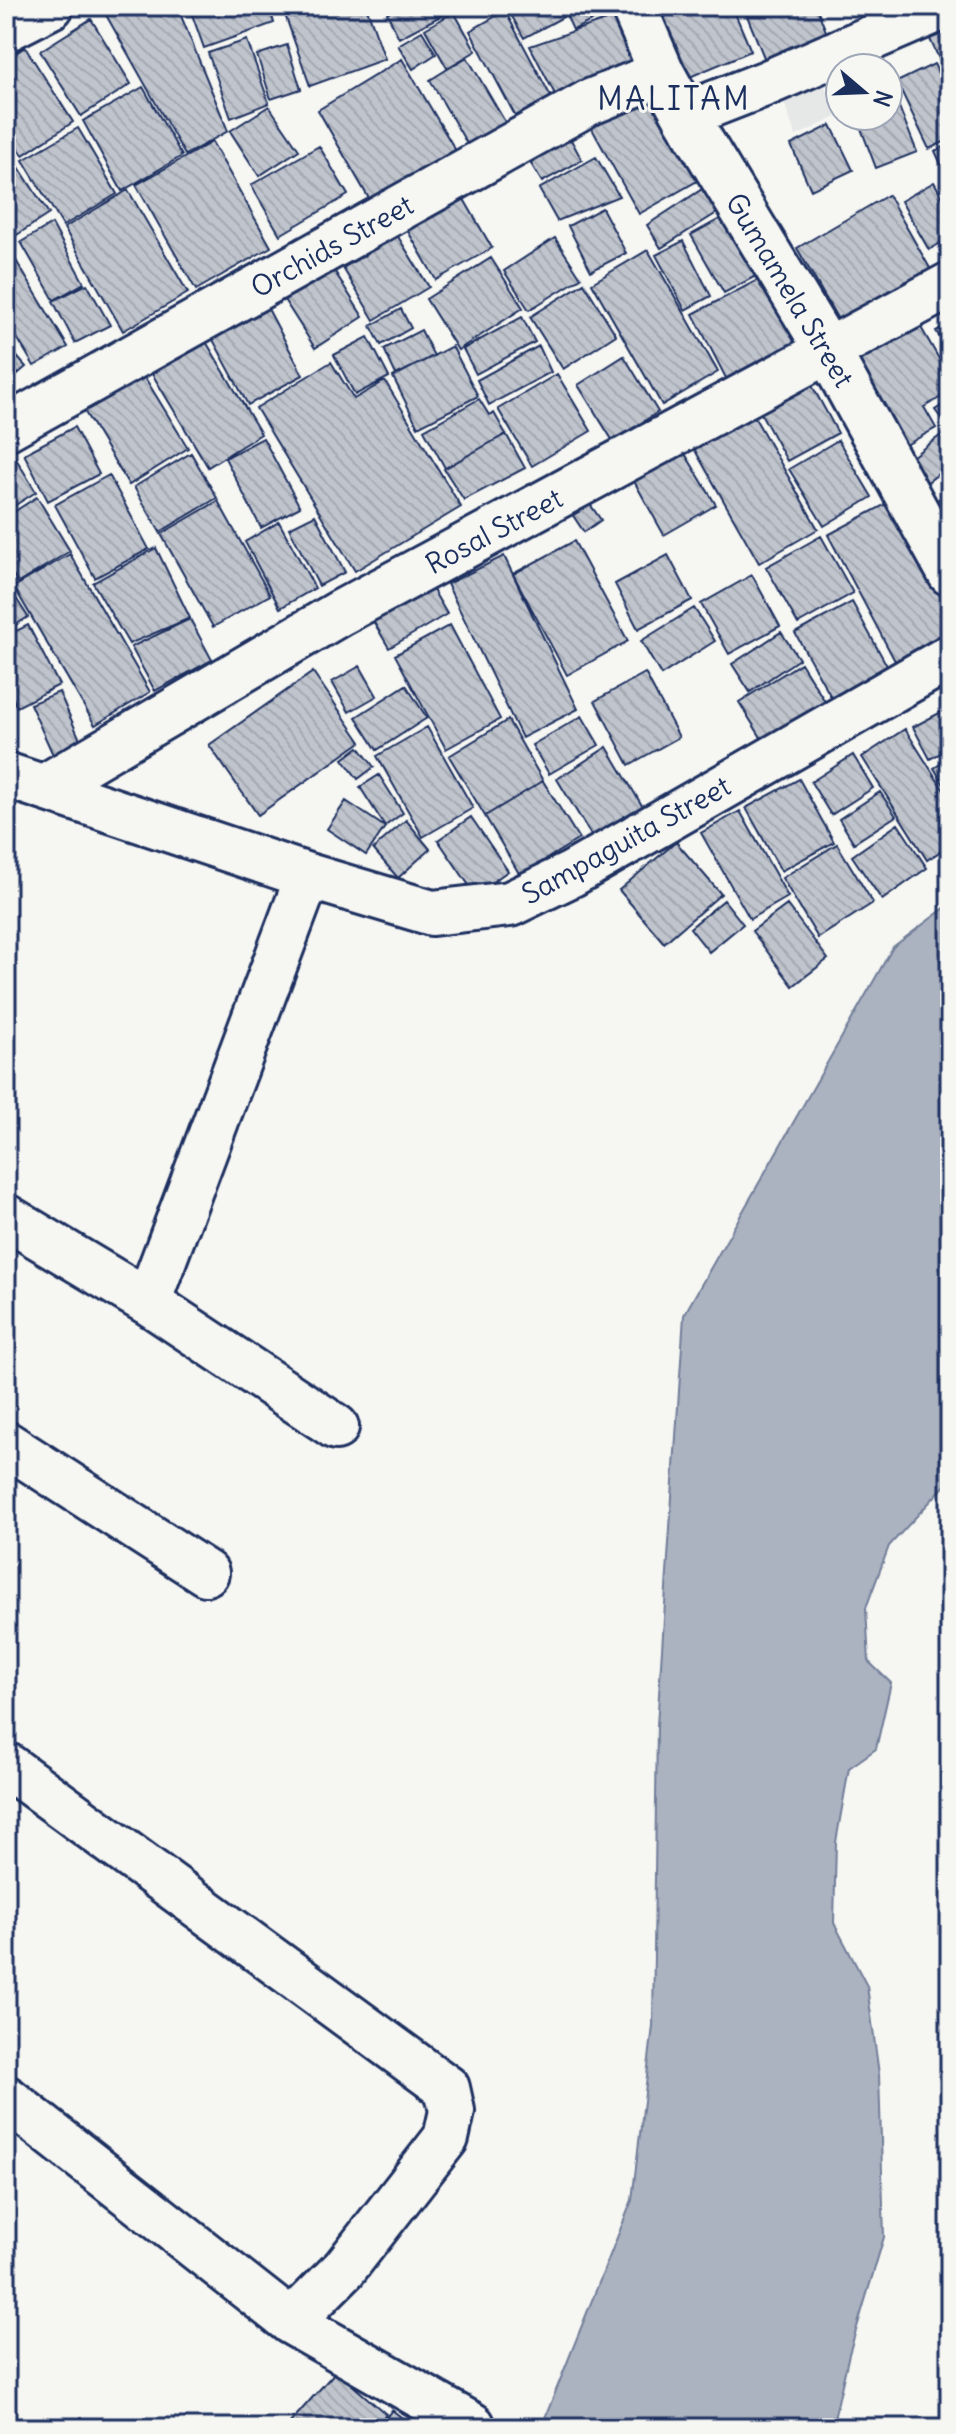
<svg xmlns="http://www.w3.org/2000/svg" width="956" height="2434" viewBox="0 0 956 2434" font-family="Delius,sans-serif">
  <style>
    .built { fill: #e6e7e7 }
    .water { fill: #abb2c0; stroke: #717e99; stroke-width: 2 }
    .building { fill: url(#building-back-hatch); stroke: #1b2f5e; stroke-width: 2 }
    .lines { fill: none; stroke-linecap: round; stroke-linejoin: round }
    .street-casing { stroke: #1b2f5e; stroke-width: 50 }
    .street { stroke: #f6f6f2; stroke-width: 44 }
    .labels { text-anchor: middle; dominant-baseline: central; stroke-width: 6; stroke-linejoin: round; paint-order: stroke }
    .street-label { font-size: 28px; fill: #1b2f5e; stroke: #f6f6f2 }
    .quarter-label { font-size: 32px; letter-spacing: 2px; fill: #1b2f5e; stroke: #f6f6f2 }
  </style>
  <defs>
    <pattern id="building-back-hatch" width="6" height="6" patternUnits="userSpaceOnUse" patternTransform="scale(2)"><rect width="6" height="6" fill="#c0c4cd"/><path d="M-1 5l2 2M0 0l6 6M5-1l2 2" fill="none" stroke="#a4a9b2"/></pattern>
  </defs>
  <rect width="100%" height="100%" fill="#f6f6f2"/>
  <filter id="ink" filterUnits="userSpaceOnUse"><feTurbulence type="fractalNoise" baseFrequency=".0125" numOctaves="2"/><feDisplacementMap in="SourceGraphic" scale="16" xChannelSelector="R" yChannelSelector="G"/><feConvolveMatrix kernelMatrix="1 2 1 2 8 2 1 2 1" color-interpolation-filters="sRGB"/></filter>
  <g filter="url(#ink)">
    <!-- built -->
    <path class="built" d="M820,76L839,116L796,136L781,94Z"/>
    <!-- water -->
    <path class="water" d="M950,904V1480L889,1546L866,1608L869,1662L891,1683L876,1749L849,1768L836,1842L834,1923L867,1986L879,2074L884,2237L849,2354L832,2428H541L632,2200L653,2026L657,1725L684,1315L893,947Z"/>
    <!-- building -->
    <path class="building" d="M101,6H177L228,131L185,155Z
      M189,6H269L274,23L204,48Z
      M282,6H366L385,59L310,86Z
      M399,6H450L452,10L399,38L387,13Z
      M518,6H557L563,17L524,38L509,11Z
      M562,6H612L614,10L573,30Z
      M647,6H732L751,51L678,82Z
      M743,6H816L827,34L765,60Z
      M505,11L555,104L519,123L470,31Z
      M454,12L476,51L447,68L425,29Z
      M620,15L643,68L561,106L530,46Z
      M91,19L131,84L81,116L40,51Z
      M950,25V82L928,35Z
      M422,31L436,54L413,69L398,45Z
      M247,40L269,103L231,118L208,53Z
      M287,45L301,89L271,99L257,55Z
      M25,47L73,122L23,155L6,129V60Z
      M467,57L511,132L473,154L430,80Z
      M402,59L460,158L375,209L318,110Z
      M934,64L950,97V139L929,149L897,82Z
      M143,87L182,156L122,191L83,121Z
      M649,94L697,181L639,214L591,127Z
      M269,106L299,150L259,176L230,131Z
      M899,107L917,152L876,168L859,123L877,116H888V111Z
      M831,125L853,170L811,190L791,145Z
      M78,128L117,194L63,226L23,160Z
      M570,138L582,160L542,182L530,162Z
      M212,142L271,247L196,290L136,185Z
      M950,144V184L935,151Z
      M319,146L348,195L280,235L251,185Z
      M6,147L49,214L6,242Z
      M596,157L619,196L557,221L539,189Z
      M713,182L728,206L661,248L647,225Z
      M934,182L950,210V237L929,250L901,201Z
      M128,190L188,293L123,331L64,228Z
      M461,194L492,248L436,280L405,226Z
      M888,195L935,277L844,330L797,248Z
      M602,208L626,253L591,271L568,226Z
      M736,210L769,269L724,293L691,235Z
      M52,224L84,283L54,300L21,242Z
      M397,235L429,287L374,320L343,268Z
      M555,238L581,278L529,310L504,271Z
      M683,241L711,296L685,310L656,255Z
      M9,249L68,347L34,366L6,319V251Z
      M648,250L718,372L662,405L592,283Z
      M491,258L523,308L458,350L426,299Z
      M332,267L363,317L315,348L283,298Z
      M769,274L804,343L728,382L693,314Z
      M584,283L616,335L563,369L530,317Z
      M87,284L110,325L75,343L53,301Z
      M267,307L303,375L248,405L211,336Z
      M401,309L411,328L381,345L371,326Z
      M522,317L535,342L476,374L463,349Z
      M919,324L950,378V392L924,407L936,428L906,445L857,360Z
      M950,324V356L936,331Z
      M421,330L434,356L396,375L384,349Z
      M368,337L389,377L355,395L334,355Z
      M205,340L261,434L208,467L151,372Z
      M452,346L478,396L418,427L393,377Z
      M539,346L551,372L489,405L477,380Z
      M12,351L26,367L6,384V356Z
      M624,356L658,412L613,441L578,385Z
      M331,362L354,399L385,381L461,507L355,571L256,408Z
      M139,368L188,448L129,485L80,404Z
      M557,374L591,431L532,466L498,409Z
      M810,382L838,433L787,461L759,410Z
      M479,399L489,415L494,413L506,434L445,468L424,430Z
      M950,400V465L921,487L904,463L949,429L935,410Z
      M751,411L818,529L759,563L692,445Z
      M74,427L99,474L48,501L24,454Z
      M506,434L525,468L464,500L444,469Z
      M263,438L300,507L261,528L225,458Z
      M838,440L872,497L824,526L789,469Z
      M6,442L36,492L6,511Z
      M684,452L716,505L664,535L634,481Z
      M191,453L217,498L160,532L134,487Z
      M109,475L149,549L95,578L55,505Z
      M950,493V545L928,505Z
      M37,497L70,551L18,583L6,563V517Z
      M585,497L601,520L584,532L568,508Z
      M899,497L950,592V632L895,661L828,535Z
      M218,501L270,595L213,627L161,534Z
      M315,515L345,572L319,586L289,528Z
      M279,522L315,588L280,608L245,542Z
      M821,536L853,593L798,624L766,567Z
      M574,541L628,641L567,675L513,574Z
      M156,548L190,618L129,644L93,583Z
      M70,554L150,692L95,725L14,587Z
      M668,555L692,600L638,629L615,584Z
      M504,556L578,709L522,738L447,584Z
      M752,575L780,626L729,654L701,604Z
      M7,584L28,617L6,631V585Z
      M430,585L447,614L389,648L372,619Z
      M852,602L891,673L835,704L795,633Z
      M694,608L715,641L661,675L641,641Z
      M190,619L212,660L155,691L131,647Z
      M28,625L59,685L17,707L6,686V636Z
      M450,625L500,719L446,749L395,655Z
      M781,632L799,659L750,692L732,664Z
      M801,663L829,708L767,747L739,702Z
      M360,666L377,696L349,712L332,682Z
      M313,672L361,742L258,815L209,745Z
      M645,673L679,737L629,765L595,701Z
      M406,685L427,718L377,750L356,717Z
      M59,692L82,744L54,757L30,704Z
      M949,708L950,748L930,759L913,727Z
      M582,716L599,745L549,774L532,745Z
      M508,720L543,781L485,816L449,756Z
      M427,727L473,808L423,837L377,756Z
      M905,729L950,800V845L927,860L862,757Z
      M359,747L374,767L358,779L343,759Z
      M607,747L650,819L600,850L557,779Z
      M853,755L873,788L831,815L811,782Z
      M950,758V795L934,768Z
      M379,775L403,813L385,826L360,787Z
      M799,779L834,842L781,871L746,808Z
      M543,781L579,839L520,875L485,816Z
      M880,792L896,816L854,843L839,819Z
      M346,801L385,827L366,855L327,829Z
      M740,811L788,897L750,919L701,833Z
      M471,817L508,871L475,894L438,840Z
      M406,820L430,849L398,878L373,849Z
      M898,824L927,868L882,900L852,856Z
      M676,842L721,894L664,943L619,890Z
      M837,844L873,903L818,938L782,878Z
      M724,900L743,924L709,952L690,928Z
      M787,905L828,959L793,986L752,931Z
      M336,2371L386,2414L374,2428H293L289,2424Z
      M392,2410L415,2428H378Z"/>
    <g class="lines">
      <!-- street casing -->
      <g class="street-casing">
        <path id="street" d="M633,6L662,73L685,115L828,351L950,573
          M6,29L51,6
          M685,115L767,83L946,6
          M6,428L588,103L662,73
          M6,775L308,876L432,913L510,904L572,874L950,657
          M44,787L340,613L950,285
          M6,1217L148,1302L336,1427
          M148,1302L308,876
          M6,1444L206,1573
          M6,1765L447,2088L452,2111L446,2138L344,2269L291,2322L6,2098
          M291,2322L472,2425"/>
      </g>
      <!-- street -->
      <use href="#street" class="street"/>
    </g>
  </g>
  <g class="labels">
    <!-- street labels -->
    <g class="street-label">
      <text transform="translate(332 246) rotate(-29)">Orchids Street</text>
      <text transform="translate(790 290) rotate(59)">Gumamela Street</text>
      <text transform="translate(494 531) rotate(-28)">Rosal Street</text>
      <text transform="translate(626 840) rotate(-29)">Sampaguita Street</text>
    </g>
    <!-- quarter labels -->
    <g class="quarter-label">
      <text x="674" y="98">MALITAM</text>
    </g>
  </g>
  <!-- margin -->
  <rect width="956" height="2434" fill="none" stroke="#f6f6f2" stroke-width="32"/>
  <rect x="16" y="16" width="924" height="2402" fill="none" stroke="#1b2f5e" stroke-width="3" filter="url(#ink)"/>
  <!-- north arrow -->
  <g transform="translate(864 92) rotate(109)"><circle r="38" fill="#f6f6f2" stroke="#9ea6b7" stroke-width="2"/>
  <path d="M0-6L14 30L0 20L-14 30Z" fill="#1b2f5e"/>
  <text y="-12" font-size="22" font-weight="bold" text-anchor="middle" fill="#1b2f5e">N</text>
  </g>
</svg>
